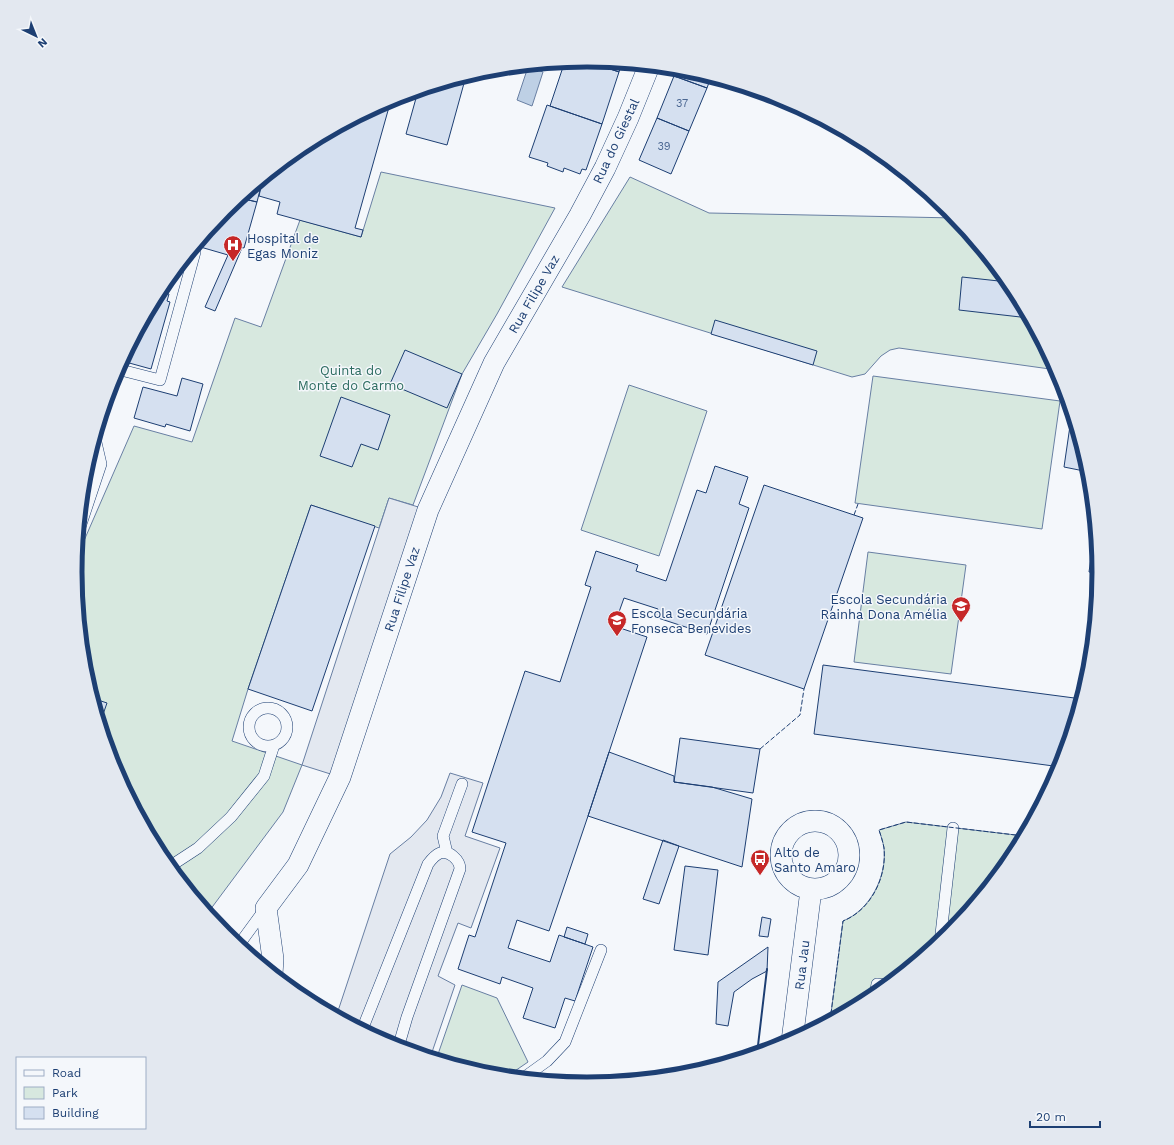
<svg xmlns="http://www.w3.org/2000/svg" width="1174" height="1145" viewBox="0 0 1174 1145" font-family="'Work Sans',sans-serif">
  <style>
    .green { fill: #d7e8df; stroke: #687fa3 }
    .parking { fill: #e3e8f0; stroke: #687fa3 }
    .water { fill: #bed0e5; stroke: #687fa3 }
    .building { fill: #d5e0f0; stroke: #1d3f73 }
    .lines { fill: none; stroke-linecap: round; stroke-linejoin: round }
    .lane-casing { stroke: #1d3f73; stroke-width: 12 }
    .street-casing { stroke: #1d3f73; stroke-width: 22 }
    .lane { stroke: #f4f7fb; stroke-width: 11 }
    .street { stroke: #f4f7fb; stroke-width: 21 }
    .fence { stroke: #1d3f73; stroke-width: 1; stroke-dasharray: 5 2; stroke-linecap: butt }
    .wall { stroke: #1d3f73; stroke-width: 2 }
    .labels { text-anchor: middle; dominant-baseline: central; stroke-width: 3; stroke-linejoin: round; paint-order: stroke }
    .number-label { font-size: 11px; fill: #4b6792 }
    .street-label { font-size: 13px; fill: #1d3f73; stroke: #f4f7fb }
    .poi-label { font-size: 13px; fill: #1d3f73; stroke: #f4f7fb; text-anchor: start }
    .park-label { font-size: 13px; fill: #2c6c60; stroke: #f4f7fb }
    .rim { fill: none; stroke: #1d3f73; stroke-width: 5 }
  </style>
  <rect width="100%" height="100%" fill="#f4f7fb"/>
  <!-- green -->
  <path class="green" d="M381,172L555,208L497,314L462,374L413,505L389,498L379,528L311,505L248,689L232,741L302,765L283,812L207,914L161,857L113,768L84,672L75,572L76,559L134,426L192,442L235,318L261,327L300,220L361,237Z
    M630,177L709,213L956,218L1013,288L1057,370L899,348L890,350L881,356L865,374L852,377L562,287Z
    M873,376L1060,401L1042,529L855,503Z
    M629,385L707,411L659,556L581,530Z
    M868,552L966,565L951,674L854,662Z
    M906,822L1024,836L1013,857L949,935L872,999L830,1021L843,921C870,910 887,877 884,848C883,842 881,836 879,830Z
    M462,985L497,998L528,1062L506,1077L487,1075L436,1060Z"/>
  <!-- parking -->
  <path class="parking" d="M389,498L428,510L340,777L302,765Z
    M450,773L483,783L465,836L500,848L471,928L458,923L438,976L455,985L430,1058L391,1046L336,1017L390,854L411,837L427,820L441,797Z"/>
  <!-- water -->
  <path class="water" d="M528,67L543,72L532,106L517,100Z"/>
  <!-- building -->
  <path class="building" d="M584,60H587L622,63L619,72Z
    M584,60L619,72L602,124L550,106L563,67L567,69L569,62Z
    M676,69L687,70L711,77L707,88L674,76Z
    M466,76L447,145L406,134L418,91Z
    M674,76L707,88L689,131L657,118Z
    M381,105L389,107L355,228L363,230L361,237L277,214L280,202L259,196L263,178L302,146Z
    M547,105L602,124L586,170L582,169L580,174L564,168L563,172L547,166L548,163L529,157Z
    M657,118L689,131L671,174L639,160Z
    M263,178L257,202L240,198Z
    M240,198L257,202L244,248L231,244L228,255L197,246L198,243L225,210Z
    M231,244L242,248L215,311L205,307L228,255Z
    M962,277L1008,282L1013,288L1029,318L959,310Z
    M159,291L169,294L167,301L170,302L151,369L122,361Z
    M715,320L817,351L813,365L711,334Z
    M405,350L462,374L447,408L390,384Z
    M182,378L203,384L190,431L166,424L165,427L134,418L143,387L177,396Z
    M341,397L390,415L378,450L361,444L352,467L320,456Z
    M1071,419H1074L1089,472L1064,467Z
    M715,466L748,477L739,504L749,508L707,634L655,617L658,609L624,598L614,626L647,637L588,816L549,931L517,920L508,948L550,962L559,935L593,947L575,1001L565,998L555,1028L523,1018L533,988L502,977L500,984L458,969L469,935L475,937L506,843L472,832L525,671L560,682L591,587L585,585L596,551L638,565L636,571L666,581L697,490L706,493Z
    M764,485L863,518L804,689L705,655Z
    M311,505L375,526L312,711L248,689Z
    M1095,530L1099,573L1089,572Z
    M1099,577L1090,673L1083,695Z
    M823,665L1082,699L1061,767L814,734Z
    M92,698L107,703L100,723Z
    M680,738L760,749L753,793L674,782Z
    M609,752L674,776V782L712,787L752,799L742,867L588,816Z
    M663,840L679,846L659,904L643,899Z
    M685,866L718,870L708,955L674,950Z
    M762,917L771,919L768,937L759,936Z
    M567,927L588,934L585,944L564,937Z
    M768,947L767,971L752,979L734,992L728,1026L716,1024L718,982Z"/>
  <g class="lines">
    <!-- lane casing -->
    <g class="lane-casing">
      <path id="lane" d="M117,369L160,380L195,252
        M78,533L101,464L95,438
        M249 727a19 19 0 1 1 38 0a19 19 0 1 1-38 0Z
        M447,853L443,836L462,784
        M169,867L198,848L231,817L264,776L274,745
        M940,943L953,828
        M238,946L265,909
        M875,996L877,984L888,985
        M362,1030L428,864C431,860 435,855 440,853C449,850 460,860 460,869L407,1017L398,1048
        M522,1079L547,1061L565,1042L601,950"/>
    </g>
    <!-- street casing -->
    <g class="street-casing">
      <path id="street" d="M781 855a34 34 0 1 1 68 0a34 34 0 1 1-68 0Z
        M272,974L273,959L266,908L298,865L340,777L428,510L494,363L580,215L605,168L628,118L649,66
        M792,1041L811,890"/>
    </g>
    <!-- lane -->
    <use href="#lane" class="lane"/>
    <!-- street -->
    <use href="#street" class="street"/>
    <!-- fence -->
    <path class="fence" d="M854,515L858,504
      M760,749L800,715L804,689
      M830,1021L843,921C871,910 887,877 884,848C883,842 881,836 879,830L906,822L1024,836"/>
    <!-- wall -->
    <path class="wall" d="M757,1054L767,969"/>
  </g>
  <!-- icons -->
  <defs>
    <g id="hospital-pin" transform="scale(1)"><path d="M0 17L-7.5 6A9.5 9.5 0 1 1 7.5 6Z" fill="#c62828" stroke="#f4f7fb"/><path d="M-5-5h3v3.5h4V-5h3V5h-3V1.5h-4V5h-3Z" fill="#fff"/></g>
    <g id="school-pin" transform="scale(1)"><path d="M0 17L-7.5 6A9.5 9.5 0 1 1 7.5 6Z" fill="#c62828" stroke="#f4f7fb"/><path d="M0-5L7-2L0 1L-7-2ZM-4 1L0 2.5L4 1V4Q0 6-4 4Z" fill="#fff"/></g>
    <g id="bus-pin" transform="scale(1)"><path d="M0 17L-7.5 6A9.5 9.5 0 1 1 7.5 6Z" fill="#c62828" stroke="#f4f7fb"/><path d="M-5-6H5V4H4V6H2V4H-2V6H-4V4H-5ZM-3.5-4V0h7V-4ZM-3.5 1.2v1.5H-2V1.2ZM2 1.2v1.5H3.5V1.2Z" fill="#fff"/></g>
  </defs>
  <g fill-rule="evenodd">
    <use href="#hospital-pin" x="233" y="245"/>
    <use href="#school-pin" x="961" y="606"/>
    <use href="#school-pin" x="617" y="620"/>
    <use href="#bus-pin" x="760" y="859"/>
  </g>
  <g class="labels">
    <!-- number labels -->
    <g class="number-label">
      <text x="682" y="103">37</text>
      <text x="664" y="146">39</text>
    </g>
    <!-- street labels -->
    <g class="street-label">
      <text transform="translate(616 141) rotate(-65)">Rua do Giestal</text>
      <text transform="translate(534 294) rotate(-60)">Rua Filipe Vaz</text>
      <text transform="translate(402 589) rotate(-72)">Rua Filipe Vaz</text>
      <text transform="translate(802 965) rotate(-83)">Rua Jau</text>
    </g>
    <!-- poi labels -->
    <g class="poi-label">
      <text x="247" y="238">Hospital de<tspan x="247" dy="15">Egas Moniz</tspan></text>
      <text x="947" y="599" text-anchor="end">Escola Secundária<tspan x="947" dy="15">Rainha Dona Amélia</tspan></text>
      <text x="631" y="613">Escola Secundária<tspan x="631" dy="15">Fonseca Benevides</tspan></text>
      <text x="774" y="852">Alto de<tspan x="774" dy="15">Santo Amaro</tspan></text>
    </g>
    <!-- park labels -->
    <g class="park-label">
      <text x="351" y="370">Quinta do<tspan x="351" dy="15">Monte do Carmo</tspan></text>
    </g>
  </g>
  <!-- crop -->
  <path d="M0 0H1174V1145H0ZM82 572a505 505 0 1 1 1010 0a505 505 0 1 1-1010 0Z" fill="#e3e8f0" fill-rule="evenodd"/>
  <path class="rim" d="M82 572a505 505 0 1 1 1010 0a505 505 0 1 1-1010 0Z"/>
  <!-- legend -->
  <rect x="16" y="1057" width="130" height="72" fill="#f4f7fb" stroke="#9eadc5"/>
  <rect x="24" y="1070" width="20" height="6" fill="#f4f7fb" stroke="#9eadc5"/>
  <text x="52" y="1077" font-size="12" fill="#1d3f73">Road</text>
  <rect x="24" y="1087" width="20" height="12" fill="#d7e8df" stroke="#9eadc5"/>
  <text x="52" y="1097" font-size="12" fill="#1d3f73">Park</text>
  <rect x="24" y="1107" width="20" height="12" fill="#d5e0f0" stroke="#9eadc5"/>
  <text x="52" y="1117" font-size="12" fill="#1d3f73">Building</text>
  <!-- north arrow -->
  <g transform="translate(36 36) rotate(137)" stroke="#f4f7fb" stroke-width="3" paint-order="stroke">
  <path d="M0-3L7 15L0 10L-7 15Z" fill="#1d3f73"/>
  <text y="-6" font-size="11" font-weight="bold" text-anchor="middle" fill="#1d3f73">N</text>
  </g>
  <!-- scale -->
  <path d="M1030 1121v6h70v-6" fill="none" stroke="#1d3f73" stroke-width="2"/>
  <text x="1036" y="1121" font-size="12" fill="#1d3f73" stroke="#f4f7fb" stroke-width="3" paint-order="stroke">20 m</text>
</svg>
